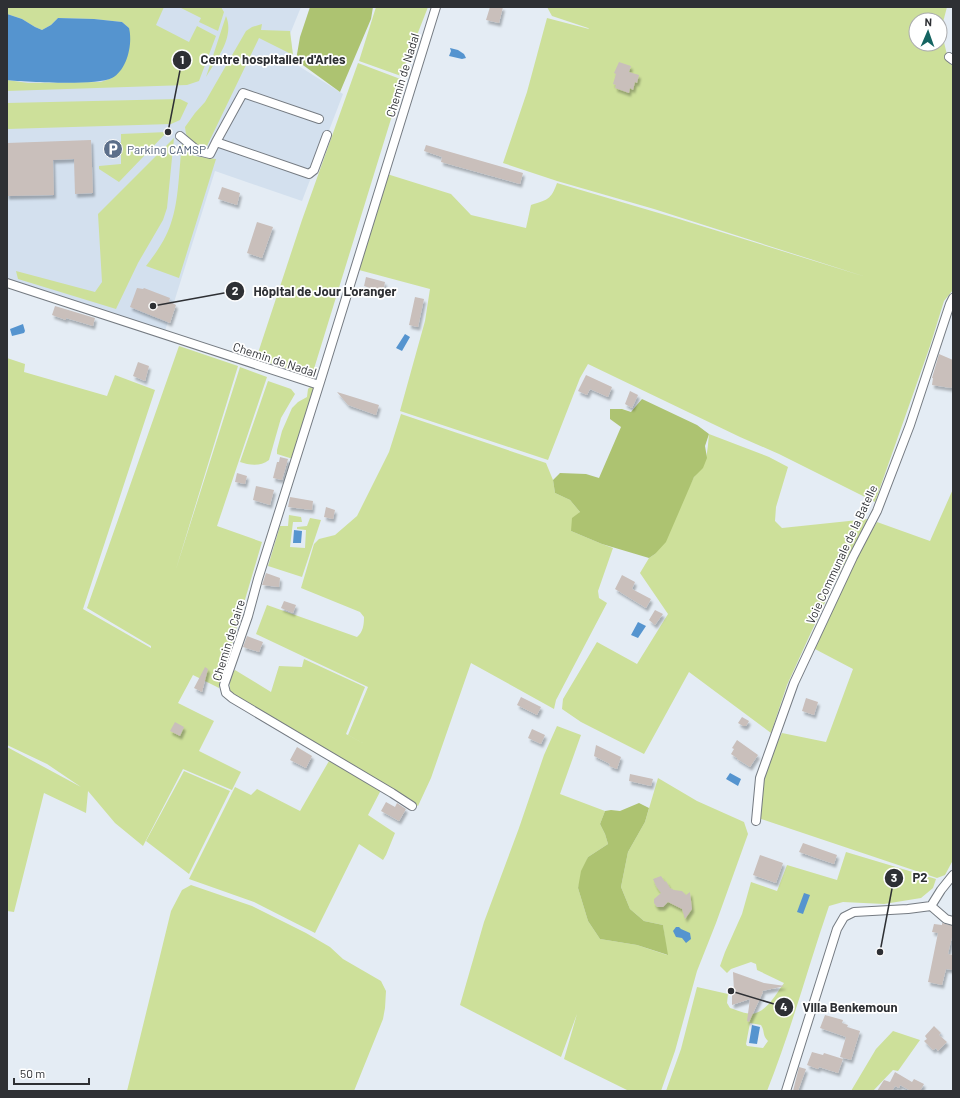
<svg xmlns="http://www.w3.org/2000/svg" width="960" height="1098" viewBox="0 0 960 1098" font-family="Barlow,sans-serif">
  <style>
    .built { fill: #d3e0ee }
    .green { fill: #cde09a; fill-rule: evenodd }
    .forest { fill: #adc371 }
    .water { fill: #5594cf }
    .building { fill: #c9bfbb; filter: url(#shadow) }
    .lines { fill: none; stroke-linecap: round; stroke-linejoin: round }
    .street-casing { stroke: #757b82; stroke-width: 10 }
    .street { stroke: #fff; stroke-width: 8 }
    .labels { text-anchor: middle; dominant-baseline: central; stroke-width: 3.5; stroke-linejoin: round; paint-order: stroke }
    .street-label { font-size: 12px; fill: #2e3034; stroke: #fff }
    .service-label { font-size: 12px; fill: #4e5e75; stroke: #fff; text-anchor: start }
    .leader { fill: none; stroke: #2e3034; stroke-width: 1.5 }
    .callout-dot { fill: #2e3034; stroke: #fff; stroke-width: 1.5 }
    .mark-label { font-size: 12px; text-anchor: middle; font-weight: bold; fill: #fff }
    .callout-label { font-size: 13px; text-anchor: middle; font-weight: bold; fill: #2e3034; stroke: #fff; stroke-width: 3.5; stroke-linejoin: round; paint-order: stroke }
  </style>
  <defs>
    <filter id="shadow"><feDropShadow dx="2" dy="3.5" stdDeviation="1" flood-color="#0004"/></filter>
  </defs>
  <rect width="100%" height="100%" fill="#e4ecf4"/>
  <!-- built -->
  <path class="built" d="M7,7H301L290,34L294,63L343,94L302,201L215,171L165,331L7,280Z"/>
  <!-- green -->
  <path class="green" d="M7,7H164L156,25L189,42L197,26L216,36L199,81L187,85L7,91V80L28,83L101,82L112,78L129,28L122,22L94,19L58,18L51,25L42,30L35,27L22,19L7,14Z
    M179,7H221L224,12L218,31L199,22L201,18Z
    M376,7H428L401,76L359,61Z
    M547,7H947L942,26V34L949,63L953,66V290L944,301L930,346L875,502L779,454L740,437L588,364L580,378L548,460L400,411L425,321L430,289L359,270L387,174L451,194L471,215L526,228L531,205C547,200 551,200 557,183L679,219L866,277L654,209L557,181L503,163L527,92L547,18L589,29L588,28L552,16ZM916,20H940V44H916Z
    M226,16C235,37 216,60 206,77Z
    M262,24L261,30L290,31L293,55L259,38L207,146L197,145L191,141L186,134L185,127L195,113L205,102L246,31L252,27Z
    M358,63L403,80L313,372H297L258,359V353L302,220Z
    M180,99L188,103L180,120L171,124L7,129V103Z
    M167,132L119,182L99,169V166L121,164V134Z
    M174,138L167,208L163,220L138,263L116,309L18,279L16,271L95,292L102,282L98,214Z
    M182,144L194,156L216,159L179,278L146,266C156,253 166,239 171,223C179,201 179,168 182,144Z
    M179,346L238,366L176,569L240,367L267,377L217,526L262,542L219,688L193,675L178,703L214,721L199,751L241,772L232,790L183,769L143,846L115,823L88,791L86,813L44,793L14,912L7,911V747L81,787L47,764L7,745V358L25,364L24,372L107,396L115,375L155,390L83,609L151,648V646L87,608Z
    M268,381L291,389L295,394L281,418L269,460C260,467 249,465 240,462Z
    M310,387L316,388L293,459L277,454V450L282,431L292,408L298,402L307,397L308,389Z
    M401,414L546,463L553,480L555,493L570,500L580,512L571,531L602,544L613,548L598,591L599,598L607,603L556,700L554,709L471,663L431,778L418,806L399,793L230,692C230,684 228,676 235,670L271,692L279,666L302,667L304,659L365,687L346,734L372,748L348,735L368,687L256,634L267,605L357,637C363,632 364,625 364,617L360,612L301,588L314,544L319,539L335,535L357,516L389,452Z
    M709,434L769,457L788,467L776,507L775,521L782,528L868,519L834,583L808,639L787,685L771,733L689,672L644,754L581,722L562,709L563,699L597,642L637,664L668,614L640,573L649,558L655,554L694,477C708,461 707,454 709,434Z
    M953,489V860L945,875L937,878L761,819C754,794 771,755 782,733L826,742L853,669L813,648L862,547L877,522L930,541Z
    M289,515L301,517L302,522H293L290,547L305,548L306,530L297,529V527L307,526L310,518L321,520L302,577L268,566L280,526H288Z
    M557,726L581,735L560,794L605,811L600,824L605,834L608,844L588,857L578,888L588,921L600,939L637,945L667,955L663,925L644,921L630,909L621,887L628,852L645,822L658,778L697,801L744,822L748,834L716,923L697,971L675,1051L661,1091H629L564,1059L577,1014L561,1057L460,1005L484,922L519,828L544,755Z
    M329,761L381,790L368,815L395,833L386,855L383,860L359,844L315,933L254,902L189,879L235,787L251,795L257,789L300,811Z
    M184,771L230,791L189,874L146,841Z
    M846,852L936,879L933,888L921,898L884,904L843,902L829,906C808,967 791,1031 767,1091H666L681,1049L697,987L728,994L727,1003L730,1008C736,1010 746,1014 752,1014C767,1012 776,994 784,983L757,970L756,964L751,962L731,969L727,973L720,966L725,952L742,914L751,882L777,891L787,865L837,880ZM750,1023L761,1025C765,1031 762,1035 768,1041L763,1048L747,1046L746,1044Z
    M191,885L252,906L306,933L330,947L343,959L381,981L386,991L385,1008L383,1019L354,1091H127L171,911L182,890Z
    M893,1031L920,1040L898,1071L893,1070L873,1091H851L876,1049Z"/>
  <!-- forest -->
  <path class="forest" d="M310,7H373L371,19L340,92L296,60L300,37Z
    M642,399L697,425L709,434L705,446L707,458L703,468L694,477L666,542L655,554L649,558L602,544L571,531L572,518L580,512L570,500L555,493L553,480L560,473L586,474L599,478L621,427L610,419V409H622L631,412Z
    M639,803L649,808L645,822L628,852L621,887L630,909L644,921L663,925L668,955L637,945L600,939L588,921L578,888L581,871L588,857L608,844L605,834L600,824L605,811L611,810L620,811Z"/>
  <!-- water -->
  <path class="water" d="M7,14L22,19L35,27L42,30L51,25L58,18L94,19L122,22L129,28C133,44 127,70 112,78C97,86 26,82 7,80Z
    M450,48L458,50L464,54L466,58L462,59L449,56L451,51Z
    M23,324L25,331L24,333L12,336L10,329Z
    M405,334L410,337L402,351L396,348Z
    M294,530L302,531L301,543H293Z
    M638,622L646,626L638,638L631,635Z
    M730,773L741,779L738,786L726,779Z
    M804,893L810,895L803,914L797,912Z
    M676,927H679L681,929L690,933L691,939L686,943L682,938L676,937L673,931Z
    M752,1025L760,1027L757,1044L749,1043Z"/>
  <!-- building -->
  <path class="building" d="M490,7H503L499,23L486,20Z
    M619,62L631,66L629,72L639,75L637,83L635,82L633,90L630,88L629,93L615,88L616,85L613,84L616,74L614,73Z
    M91,140L93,193L75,194L74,159L53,160L54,195L7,196V143Z
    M426,145L523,173L520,184L441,162L442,157L424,151Z
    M222,187L240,193L237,205L218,199Z
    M257,222L273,227L262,258L247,253Z
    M366,277L385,282L383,292L364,286Z
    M137,288L143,289L144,288L170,298L169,301L176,305L170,323L130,307Z
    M415,297L424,299L418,327L409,325Z
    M55,306L95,318L93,326L66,318V320L52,315Z
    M939,354L953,360V384L951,388L932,385L933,378H932Z
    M138,362L149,366L145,381L133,376Z
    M586,375L612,387L608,397L590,389L587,395L578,391Z
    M630,391L638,395L632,408L625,404Z
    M337,392L379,405L376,415L348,405Z
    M280,457L288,459L282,480L273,478L277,462H279Z
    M237,473L247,476L245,484L235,482Z
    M256,486L274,490L270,505L253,500Z
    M290,497L313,501L312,510L288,507Z
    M326,507L335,510L333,519L324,517Z
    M266,573L280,578L279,587L262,585Z
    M622,575L635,582L632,589L651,599L646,608L615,589Z
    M284,601L296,605L293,613L281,608Z
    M655,610L663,614L655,625L649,620Z
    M247,636L263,642L259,652L243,647Z
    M205,667L208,669L202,692L194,688Z
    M521,697L541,707L537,715L517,705Z
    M806,698L818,702L814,715L802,711Z
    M742,717L749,721L746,726H743L738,723Z
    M175,722L184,727L180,736L170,731Z
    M532,729L545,735L541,744L528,738Z
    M737,740L758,755L750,767L737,759V758L731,754L734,749L732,748Z
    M596,745L621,757L617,769L609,766L610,764L594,756Z
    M297,747L312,756L306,768L290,760Z
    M630,774L653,779L651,786L629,781Z
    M386,802L395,807L397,803L406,809L399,821L381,811Z
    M803,843L837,855L834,864L799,852Z
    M760,855L783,863L776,883L753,875Z
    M661,876L665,882L666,881L670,888L674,890L682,891L686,895L690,892L692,909L685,919L682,909L668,902L663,907H657L654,903V899L661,893L656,886L653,879Z
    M942,923L953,926V937H952L948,954L953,955V970L946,969L942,985L928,982L938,933L932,932L934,924L942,925Z
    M733,972L764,983L785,986L762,991L763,992L749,1022L747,1021L750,999L732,1005V989L734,990Z
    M825,1015L843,1020L842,1023L848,1025L847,1027L860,1031L851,1060L840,1057L846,1037L820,1028Z
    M934,1026L941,1033L939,1035L947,1042L938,1051L936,1048L933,1050L924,1041L927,1039L925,1036Z
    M812,1052L823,1055L824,1053L843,1059L838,1073L819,1067L818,1069L807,1065Z
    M799,1067L806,1069L798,1091H793Z
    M895,1072L912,1082L914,1079L924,1084L920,1091H911L900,1085L899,1088L895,1086L892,1091H877L884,1080L890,1082Z"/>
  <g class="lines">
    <!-- street casing -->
    <g class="street-casing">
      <path id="street" d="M949,57L953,60
        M180,136L198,151L210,154L216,142L309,174L314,170L327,135
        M216,142L243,93L319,119
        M7,283L319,385
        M412,806L392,793L232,698L226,693L224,685L248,616L258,579L320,382L436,7
        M756,821L760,778L794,683L853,557L877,511L910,425L950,304L953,298
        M953,875L941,890L931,906L946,919L953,921
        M786,1091L837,929L844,917L854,912L908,909L931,906"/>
    </g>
    <!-- street -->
    <use href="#street" class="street"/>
  </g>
  <!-- icons -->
  <defs>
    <g id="parking-disc" transform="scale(1)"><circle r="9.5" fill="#5c6f8a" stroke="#fff"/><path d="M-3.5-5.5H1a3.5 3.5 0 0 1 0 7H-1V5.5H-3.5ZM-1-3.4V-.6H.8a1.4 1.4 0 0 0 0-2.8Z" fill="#fff"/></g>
  </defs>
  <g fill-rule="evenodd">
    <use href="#parking-disc" x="113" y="149"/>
  </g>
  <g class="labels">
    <!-- street labels -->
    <g class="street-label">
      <text transform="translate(402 75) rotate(-73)">Chemin de Nadal</text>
      <text transform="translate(275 359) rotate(18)">Chemin de Nadal</text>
      <text transform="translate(841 554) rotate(-65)">Voie Communale de la Batelle</text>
      <text transform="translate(228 640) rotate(-73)">Chemin de Caire</text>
    </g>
    <!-- service labels -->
    <g class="service-label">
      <text x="127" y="149">Parking CAMSP</text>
    </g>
  </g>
  <!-- callouts -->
  <path class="leader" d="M168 132L182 60M153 306L235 291M880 952L894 878M731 991L784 1007"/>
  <g class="callout-dot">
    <circle cx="168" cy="132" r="4"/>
    <circle cx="153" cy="306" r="4"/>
    <circle cx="880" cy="952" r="4"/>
    <circle cx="731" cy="991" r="4"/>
    <circle cx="182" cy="60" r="10"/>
    <circle cx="235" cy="291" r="10"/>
    <circle cx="894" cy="878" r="10"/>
    <circle cx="784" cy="1007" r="10"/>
  </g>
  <g class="mark-label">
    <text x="182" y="64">1</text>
    <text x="235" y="295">2</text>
    <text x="894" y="882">3</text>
    <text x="784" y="1011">4</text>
  </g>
  <g class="callout-label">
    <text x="273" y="64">Centre hospitalier d'Arles</text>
    <text x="325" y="296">Hôpital de Jour L'oranger</text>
    <text x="920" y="882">P2</text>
    <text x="850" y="1012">Villa Benkemoun</text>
  </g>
  <!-- border -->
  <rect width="960" height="1098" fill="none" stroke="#2e3034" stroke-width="16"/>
  <!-- north arrow -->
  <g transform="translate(928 32) rotate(2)"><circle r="19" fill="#ffffff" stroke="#abacae"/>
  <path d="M0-3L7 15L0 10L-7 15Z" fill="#156461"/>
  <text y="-6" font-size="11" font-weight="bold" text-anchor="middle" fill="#2e3034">N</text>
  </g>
  <!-- scale -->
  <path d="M14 1078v6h75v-6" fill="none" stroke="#2e3034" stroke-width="2"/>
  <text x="20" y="1078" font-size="12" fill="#2e3034" stroke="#ffffff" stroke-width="3" paint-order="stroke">50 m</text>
</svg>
